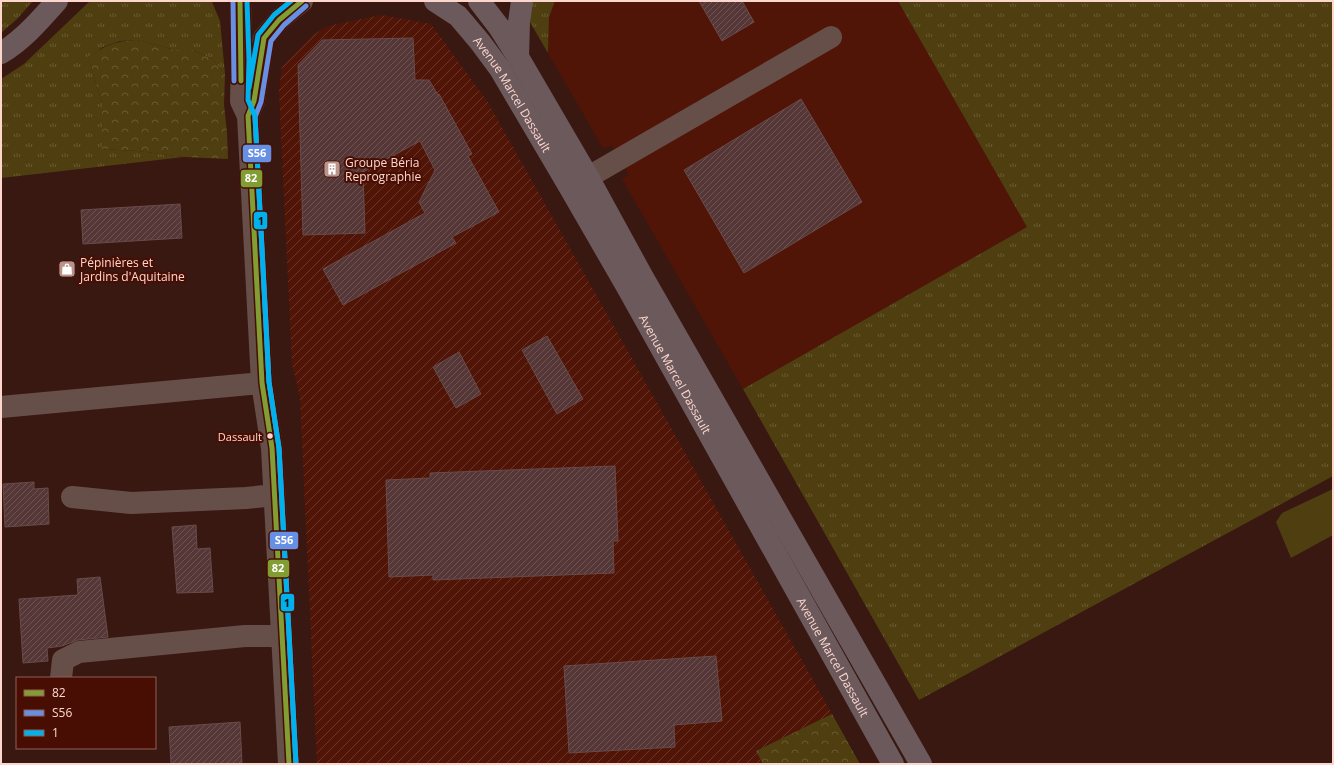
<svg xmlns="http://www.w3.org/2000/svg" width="1334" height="765" viewBox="0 0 1334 765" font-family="'Open Sans',sans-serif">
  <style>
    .built { fill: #511507 }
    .industrial { fill: url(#industrial-furrows) }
    .grass { fill: url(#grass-tufts) }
    .forest { fill: url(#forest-crowns) }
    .pitch { fill: #4f3f10 }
    .building { fill: url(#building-hatch); stroke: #684b4a }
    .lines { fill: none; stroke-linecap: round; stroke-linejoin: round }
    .minor { stroke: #674f49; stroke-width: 22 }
    .major { stroke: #6c595c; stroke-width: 22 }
    .bus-1-casing { stroke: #480e03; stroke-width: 8 }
    .bus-2-casing { stroke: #480e03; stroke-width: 8 }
    .bus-3-casing { stroke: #480e03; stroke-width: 8 }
    .bus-1 { stroke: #819d33; stroke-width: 5 }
    .bus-2 { stroke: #6690e4; stroke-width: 5 }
    .bus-3 { stroke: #00b1eb; stroke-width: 5 }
    .bus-dot { fill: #fdd7ce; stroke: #480e03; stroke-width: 1.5 }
    .labels { text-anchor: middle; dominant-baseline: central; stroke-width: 4; stroke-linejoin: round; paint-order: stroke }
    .bus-label { font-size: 11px; fill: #fdd7ce; stroke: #480e03; text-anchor: end }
    .street-label { font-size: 12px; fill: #fdd7ce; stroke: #480e03 }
    .poi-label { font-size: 12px; fill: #fdd7ce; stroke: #480e03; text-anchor: start }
    .line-badge { stroke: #480e03; stroke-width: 1.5 }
    .badge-label { font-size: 11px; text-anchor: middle; font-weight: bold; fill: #fff }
    .pale-badge-label { font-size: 11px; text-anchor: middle; font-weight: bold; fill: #111 }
  </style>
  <defs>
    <pattern id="industrial-furrows" width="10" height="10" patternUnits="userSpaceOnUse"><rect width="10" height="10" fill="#511507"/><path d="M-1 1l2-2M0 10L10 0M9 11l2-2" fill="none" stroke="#6b362a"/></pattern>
    <pattern id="grass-tufts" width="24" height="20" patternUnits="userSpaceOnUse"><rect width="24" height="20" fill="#4f3f10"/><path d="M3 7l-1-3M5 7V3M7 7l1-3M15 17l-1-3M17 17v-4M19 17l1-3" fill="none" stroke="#695a32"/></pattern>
    <pattern id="forest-crowns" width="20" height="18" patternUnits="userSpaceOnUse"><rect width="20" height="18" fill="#4f3f10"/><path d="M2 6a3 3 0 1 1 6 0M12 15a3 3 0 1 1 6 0" fill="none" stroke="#695a32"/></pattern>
    <pattern id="building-hatch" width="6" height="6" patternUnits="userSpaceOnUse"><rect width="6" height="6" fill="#563737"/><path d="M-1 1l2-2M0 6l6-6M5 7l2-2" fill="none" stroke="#6f5353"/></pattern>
  </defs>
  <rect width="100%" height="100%" fill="#391812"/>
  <!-- built -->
  <path class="built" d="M555,1H898L1027,227L743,389L622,179L629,175L612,145L603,148L548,53L549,17Z"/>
  <!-- industrial -->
  <path class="industrial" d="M381,15L431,24L487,101L832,714L756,751L763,764H317L300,397L292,364L279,91L282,67L313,35L328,26Z"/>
  <!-- grass -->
  <path class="grass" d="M1,1H33L17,19L1,33Z
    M90,1L212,2L220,21L225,74L212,59L193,50H175L137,40L120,41L103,47L88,57L102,103V149L138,151L184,157L1,178V79L24,64Z
    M529,1H555L549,17L548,53L527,17Z
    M898,1H1333V476L919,700L743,389L1027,227Z"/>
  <!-- forest -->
  <path class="forest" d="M137,40L175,50H193L212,59L225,74L224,104L227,133L228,159L184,157L138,151L102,149V103L88,57C106,45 115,41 137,40Z
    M832,714L860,764H763L756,751Z"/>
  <!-- pitch -->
  <path class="pitch" d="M1333,489V535L1291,558L1276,522L1282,513Z"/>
  <!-- building -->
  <path class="building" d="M699,1H742L754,22L722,41Z
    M413,38L415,80H429L438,95L439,94L472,154L468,156L499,212L452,237L456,243L343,305L323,269L425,213L419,202L435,170L420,141L363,172L365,233L303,235L298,65L322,40Z
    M801,99L862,202L744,273L684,170Z
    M180,204L182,238L83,244L81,210Z
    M547,336L583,399L557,414L522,350Z
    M459,352L481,394L456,408L433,367Z
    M615,466L618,541H613L614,573L433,580V575L389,577L386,480L430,478V473Z
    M34,482V489L48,488L49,524L5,527L3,484Z
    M196,525L197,549L210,548L213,592L177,593L172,527Z
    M100,577L108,637L78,640L62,646L47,648L48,661L23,663L19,599L78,595L77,579Z
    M716,656L722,721L674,725L675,747L569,753L564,666Z
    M240,722L242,764H171L169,727Z"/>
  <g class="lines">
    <!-- minor -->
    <path class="minor" d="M240,1L242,60L241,101L248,116L262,383L272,448L289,764
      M249,113L254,101L264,38L279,20L302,1
      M571,187L831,37
      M1,407L262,383
      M72,497L131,503L246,498L275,495
      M61,678L63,660L79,652L245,636H282"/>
    <!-- major -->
    <g class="major">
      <path id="s1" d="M435,1L458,16L480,42L500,69L570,188L626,285L893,764"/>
      <path d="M479,1L499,27L518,57L588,177L641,274L921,764"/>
      <path d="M1,53C23,40 40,20 57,1"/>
      <path d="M518,57L519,22L522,1"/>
    </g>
    <!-- bus-1 casing -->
    <g class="bus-1-casing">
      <path id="bus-1" d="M240,1L241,81
        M289,764L272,448L262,383L248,116L254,101L264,38L279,20L302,1"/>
    </g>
    <!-- bus-2 casing -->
    <g class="bus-2-casing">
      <path id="bus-2" d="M233,1L234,81
        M296,764L279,448L269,382L255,117L261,102L271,41L284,25L306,6"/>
    </g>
    <!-- bus-3 casing -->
    <g class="bus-3-casing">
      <path id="bus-3" d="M247,1L249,60L248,100L255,116L269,382L279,448L296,764
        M249,88L258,35L274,15L291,1"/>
    </g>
    <!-- bus-1 -->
    <use href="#bus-1" class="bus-1"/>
    <!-- bus-2 -->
    <use href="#bus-2" class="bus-2"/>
    <!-- bus-3 -->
    <use href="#bus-3" class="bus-3"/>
  </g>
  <!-- icons -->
  <defs>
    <g id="building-square" transform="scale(0.9)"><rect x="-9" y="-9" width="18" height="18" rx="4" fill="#b8948c" stroke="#480e03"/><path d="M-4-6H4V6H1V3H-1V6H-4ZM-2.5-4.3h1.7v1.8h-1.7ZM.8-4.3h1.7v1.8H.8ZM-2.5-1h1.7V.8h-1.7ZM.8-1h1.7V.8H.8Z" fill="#fff"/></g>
    <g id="shop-square" transform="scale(0.9)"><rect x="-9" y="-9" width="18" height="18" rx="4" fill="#b8948c" stroke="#480e03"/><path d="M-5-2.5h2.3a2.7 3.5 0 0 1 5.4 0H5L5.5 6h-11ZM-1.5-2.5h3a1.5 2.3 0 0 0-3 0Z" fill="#fff"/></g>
  </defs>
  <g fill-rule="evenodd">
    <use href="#building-square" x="332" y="169"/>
    <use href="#shop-square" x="67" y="269"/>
  </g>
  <!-- markers -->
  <circle class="bus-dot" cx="270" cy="436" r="3.5"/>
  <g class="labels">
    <!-- bus labels -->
    <g class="bus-label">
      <text x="262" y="436">Dassault</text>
    </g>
    <!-- street labels -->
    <g class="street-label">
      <text stroke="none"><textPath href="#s1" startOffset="123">Avenue Marcel Dassault</textPath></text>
      <text stroke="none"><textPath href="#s1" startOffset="447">Avenue Marcel Dassault</textPath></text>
      <text stroke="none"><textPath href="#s1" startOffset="771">Avenue Marcel Dassault</textPath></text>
    </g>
    <!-- poi labels -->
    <g class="poi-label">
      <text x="345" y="162">Groupe Béria<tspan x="345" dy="14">Reprographie</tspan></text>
      <text x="80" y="262">Pépinières et<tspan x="80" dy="14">Jardins d'Aquitaine</tspan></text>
    </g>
  </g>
  <g class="line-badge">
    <rect x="242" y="144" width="30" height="19" rx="4" fill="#6690e4"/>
    <rect x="240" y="169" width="23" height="19" rx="4" fill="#819d33"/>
    <rect x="253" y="211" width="15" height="19" rx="4" fill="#00b1eb"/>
    <rect x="269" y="531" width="30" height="19" rx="4" fill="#6690e4"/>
    <rect x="267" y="559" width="23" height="19" rx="4" fill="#819d33"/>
    <rect x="280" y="593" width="15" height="19" rx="4" fill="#00b1eb"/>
  </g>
  <g class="badge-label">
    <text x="257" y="157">S56</text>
    <text x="251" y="182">82</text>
    <text x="284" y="544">S56</text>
    <text x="278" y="572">82</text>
  </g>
  <g class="pale-badge-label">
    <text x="261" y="225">1</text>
    <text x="287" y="607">1</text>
  </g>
  <!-- border -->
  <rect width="1334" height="765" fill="none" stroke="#fdd7ce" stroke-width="4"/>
  <!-- legend -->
  <rect x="16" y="677" width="140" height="72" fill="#480e03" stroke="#905e54"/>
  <rect x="24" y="690" width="20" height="6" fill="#819d33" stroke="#905e54"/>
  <text x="52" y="697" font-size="12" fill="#fdd7ce">82</text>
  <rect x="24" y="710" width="20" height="6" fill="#6690e4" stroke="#905e54"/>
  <text x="52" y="717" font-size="12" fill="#fdd7ce">S56</text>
  <rect x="24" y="730" width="20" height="6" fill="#00b1eb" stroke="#905e54"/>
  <text x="52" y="737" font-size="12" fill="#fdd7ce">1</text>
</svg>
